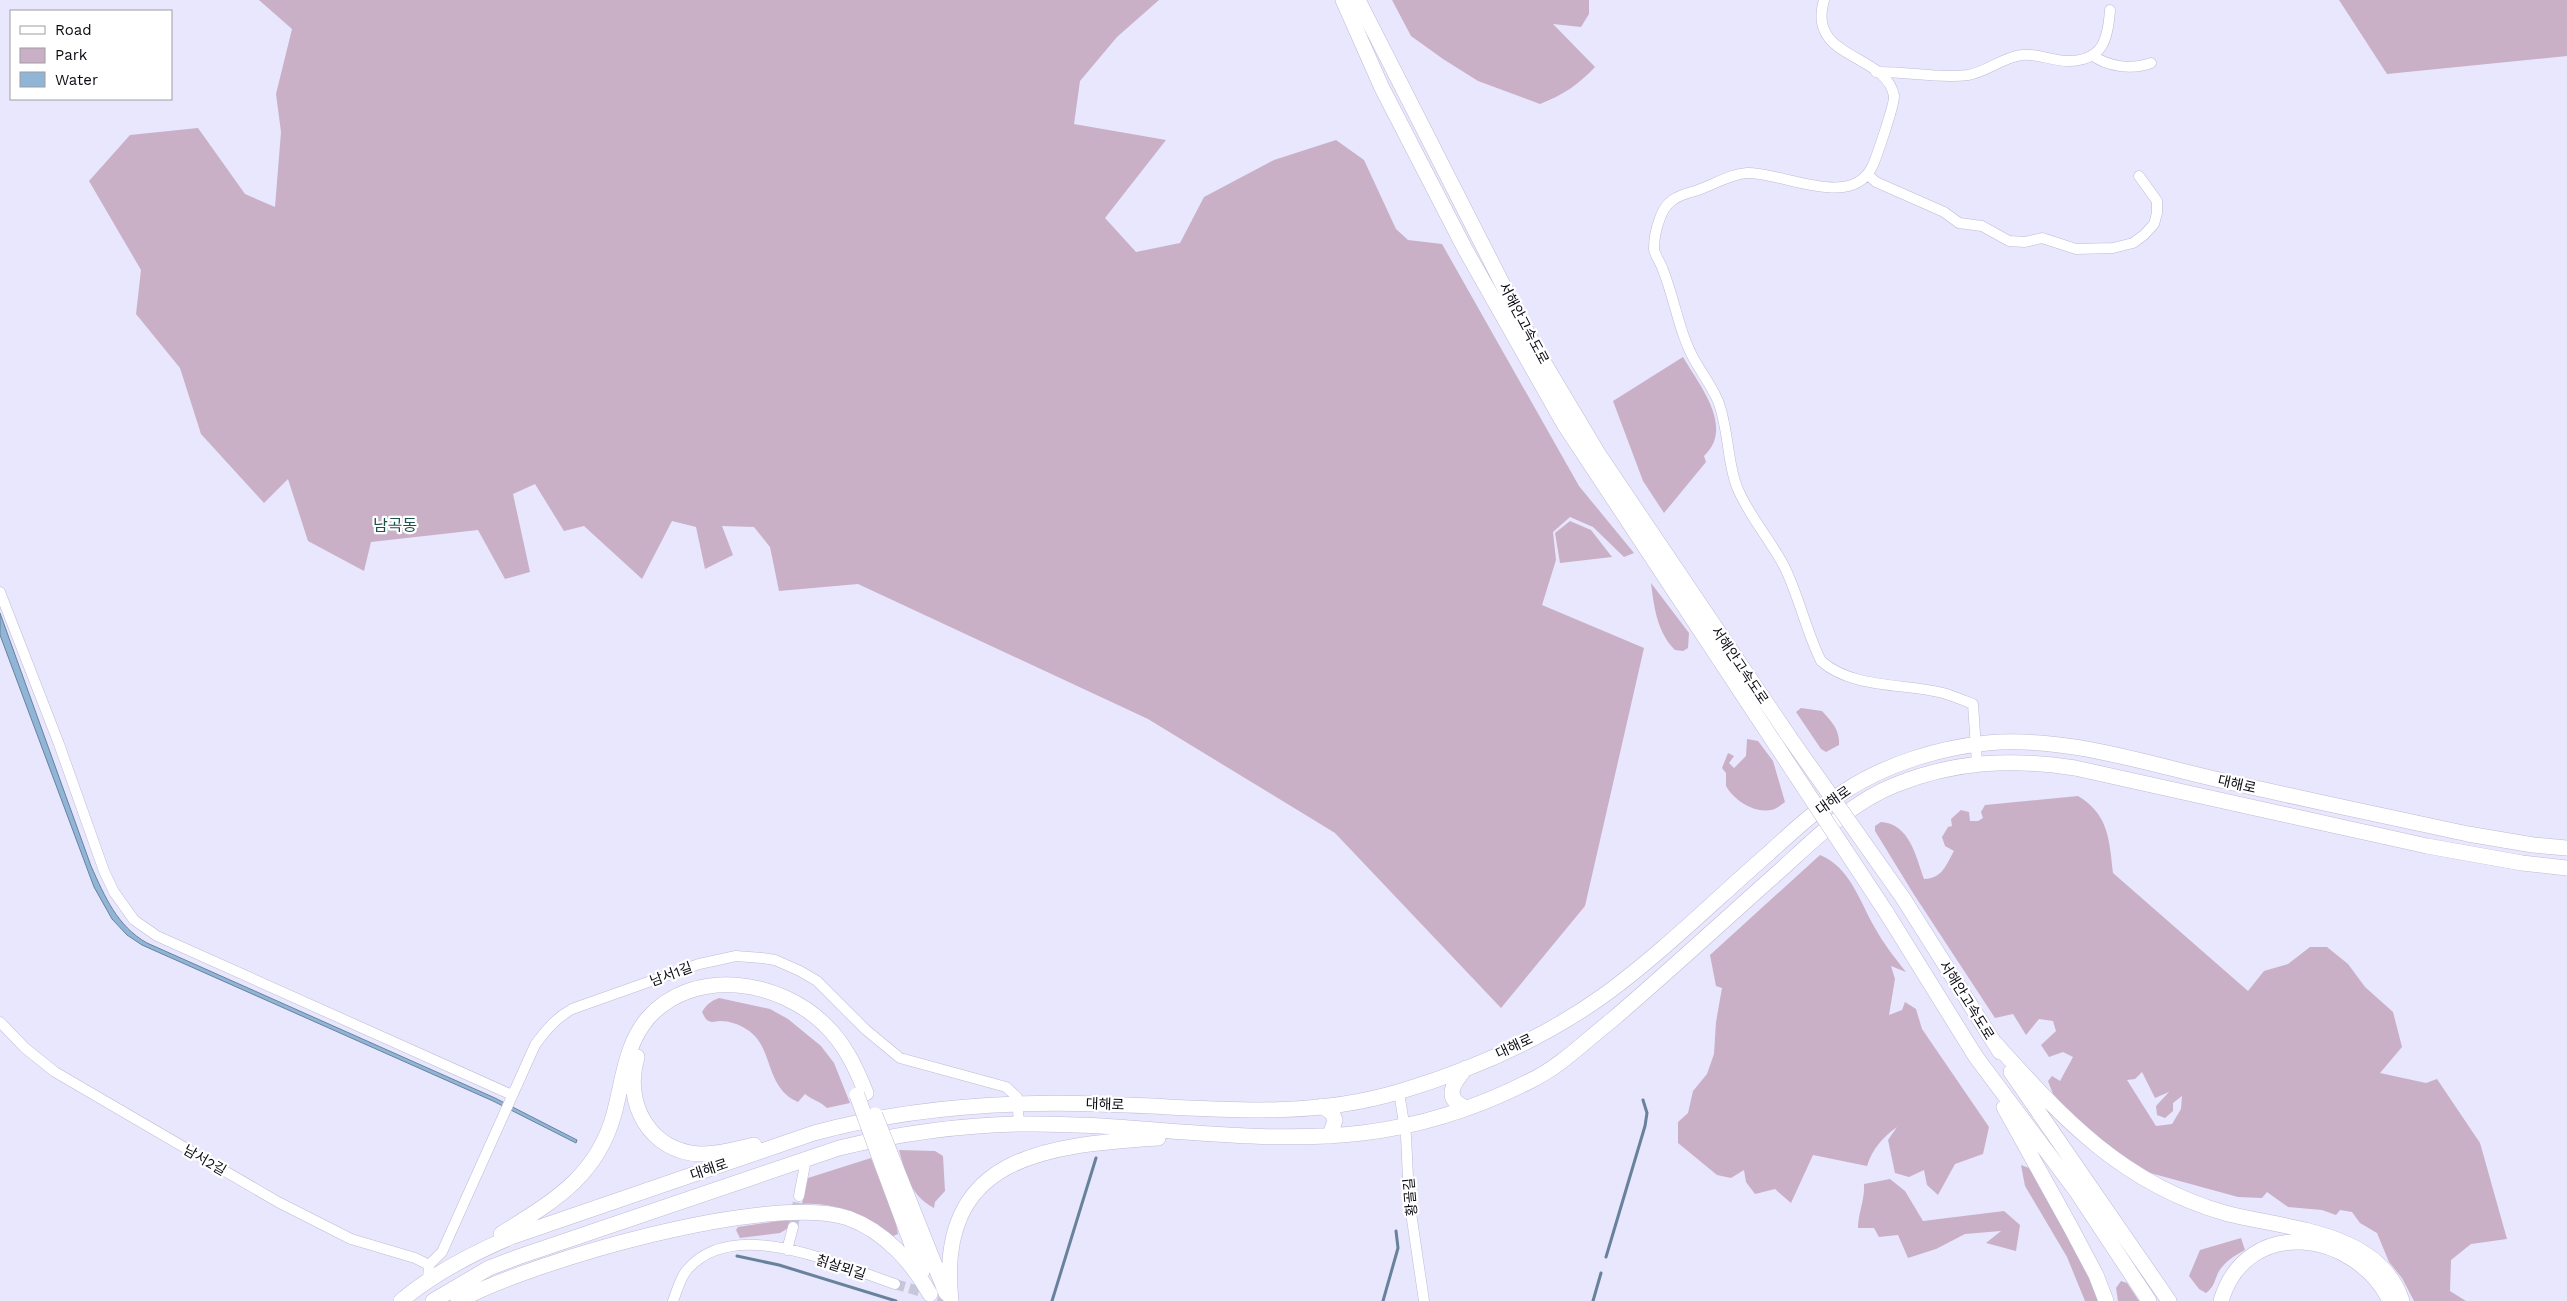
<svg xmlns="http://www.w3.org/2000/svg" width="2567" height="1301" viewBox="0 0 2567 1301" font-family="'Work Sans','Noto Sans KR',sans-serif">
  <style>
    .green { fill: #c9b0c6; fill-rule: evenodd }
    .water { fill: #90b5d7; stroke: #68829c }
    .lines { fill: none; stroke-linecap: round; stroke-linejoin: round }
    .stream { stroke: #68829c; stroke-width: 3 }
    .minor-tunnel { stroke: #c7c6da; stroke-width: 10; stroke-dasharray: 10 5; stroke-linecap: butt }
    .minor-casing { stroke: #bdbbd5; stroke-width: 11 }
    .highway-casing { stroke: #bdbbd5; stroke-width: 16 }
    .minor { stroke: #fff; stroke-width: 10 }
    .highway { stroke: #fff; stroke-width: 15 }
    .highway-bridge-casing { stroke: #bdbbd5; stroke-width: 16; stroke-linecap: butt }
    .highway-bridge { stroke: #fff; stroke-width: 15 }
    .labels { text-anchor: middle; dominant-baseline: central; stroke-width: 4.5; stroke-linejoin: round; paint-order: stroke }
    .street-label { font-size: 14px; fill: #0c0b14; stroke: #fff }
    .quarter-label { font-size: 16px; fill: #1b544e; stroke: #fff }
  </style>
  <rect width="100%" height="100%" fill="#e8e7fd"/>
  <!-- green -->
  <path class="green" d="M259,0H1159L1117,37L1080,81L1074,124L1166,140L1105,218L1136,252L1180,243L1204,197L1274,160L1336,140L1364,160L1396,229L1408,240L1442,244L1579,486L1634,553L1624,557L1593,527L1570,517L1553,532L1556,560L1542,605L1644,648L1585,906L1501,1008L1335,833L1148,719L858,584L779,591L770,547L754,527L722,526L733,555L705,569L696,527L672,521L642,579L584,526L564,531L535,484L513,494L530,572L505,579L478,530L371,542L364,571L308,541L288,479L264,503L201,434L180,368L136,314L141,270L89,181L130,135L198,128L245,194L275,207L281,132L276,94L292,29Z
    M1392,0H1589V14L1581,27L1553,24L1595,67C1578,85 1563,95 1540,104L1478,81L1443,59L1411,36Z
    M2339,0H2567V56L2387,74Z
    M1683,357C1699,385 1735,427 1704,456L1706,462L1664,513L1643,481L1613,401Z
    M1570,521L1591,530L1612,557L1560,563L1555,533Z
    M1651,583L1689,633L1688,648L1683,651L1675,650C1657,632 1654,607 1651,583Z
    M1801,708L1822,711C1832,722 1840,730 1839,745L1826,752L1821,749L1796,712Z
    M1747,739L1758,741L1773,761L1785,802C1781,805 1776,809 1771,810C1753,813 1734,800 1726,786V773L1722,768L1728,753L1734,756L1729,763L1734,768L1746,756Z
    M2078,796C2109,815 2109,839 2113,873L2248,991L2264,971L2288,964L2310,947H2327L2348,964L2365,987L2393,1012L2402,1047L2380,1073L2426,1083L2437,1079L2480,1143L2507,1239L2471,1244L2451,1260L2450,1291L2466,1301H2414L2402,1278L2389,1262L2377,1233L2360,1223L2352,1212L2340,1210L2336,1215L2322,1210L2288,1207L2267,1192L2262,1198L2238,1197L2143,1171L2075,1120L2053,1094L2048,1081L2052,1076L2060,1081L2073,1057L2063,1052L2049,1057L2041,1045L2056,1031L2053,1021L2039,1019L2026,1035L2013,1014L1995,1018L1913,893L1875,831V826L1881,822C1910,824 1916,857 1924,879C1942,879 1946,865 1954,851L1945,846L1942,837L1948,827L1952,826L1951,819L1961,810L1969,812L1970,821H1978L1983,818L1981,812L1985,805ZM2142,1072L2155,1098L2169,1092L2156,1106L2157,1115L2165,1118L2173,1111V1103L2182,1096L2181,1109L2172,1124L2156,1126L2127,1080L2135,1079Z
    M1820,855C1850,867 1860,902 1875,928C1883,943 1895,958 1906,972L1891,966L1895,979L1889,1015L1902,1010L1905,1002L1916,1009L1922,1029L1989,1127L1983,1154L1955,1164L1938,1195L1927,1185L1924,1170L1909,1177L1895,1173L1888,1140L1897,1127C1882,1138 1873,1148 1867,1166L1813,1155L1791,1203L1775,1189L1755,1194L1746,1182L1744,1170L1731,1178L1717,1175L1678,1143V1122L1688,1113L1693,1091L1707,1074L1714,1054L1716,1022L1722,988L1716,986L1710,955Z
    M719,998L770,1009L788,1019L821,1046L834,1063L850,1103L827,1108C820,1101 812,1100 805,1094L798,1102C763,1086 775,1046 746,1029C739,1024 729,1021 720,1021C716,1021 712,1023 709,1021C705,1020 704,1015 702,1012C707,1004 711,1001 719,998Z
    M899,1150L935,1151L943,1156L945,1191L935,1202L934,1208C910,1195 906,1175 899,1150Z
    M871,1158L895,1218L898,1234L893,1236C866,1217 836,1201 802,1204L808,1178Z
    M2021,1165L2029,1168L2075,1246L2100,1301H2085L2067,1257L2025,1186Z
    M1890,1179L1905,1191L1923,1221L2004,1211L2020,1225L2016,1251L1986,1243L2001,1231L1965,1234L1936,1249L1908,1258L1898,1235L1879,1237L1874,1228H1858C1858,1213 1865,1200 1864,1184Z
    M791,1219L790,1227L780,1233L740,1238L736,1230L738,1227Z
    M2241,1238L2245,1250C2235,1255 2223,1263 2218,1273C2214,1282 2214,1287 2206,1293L2199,1289L2189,1276L2200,1250Z
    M2121,1281L2127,1283L2139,1301H2118L2116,1288Z"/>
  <!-- water -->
  <path class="water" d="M0,613L91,866C105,897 117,926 147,943L495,1098L577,1140L576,1143L493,1101L142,945L127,935L112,919L94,887L0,635Z"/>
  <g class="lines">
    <!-- stream -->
    <path class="stream" d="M737,1256L779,1265L896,1301
      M1606,1257L1645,1126L1647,1113L1643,1100
      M1052,1301L1096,1158
      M1383,1301L1398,1248L1396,1231
      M1593,1301L1601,1273"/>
    <!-- minor-tunnel -->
    <path class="minor-tunnel" d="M793,1227L799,1196
      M895,1284L952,1301"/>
    <!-- minor casing -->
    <g class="minor-casing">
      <path id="minor" d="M1824,0C1806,60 1887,53 1894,96C1895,103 1876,159 1872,167C1851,210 1782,172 1747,173C1729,174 1712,186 1695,191C1676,196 1665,201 1659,221C1656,229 1654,241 1654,249C1655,256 1661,263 1663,270C1675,300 1679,333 1695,361C1703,375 1712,387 1718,401C1729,430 1727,462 1737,487C1748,515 1770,539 1784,566C1799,596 1806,631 1821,661C1853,689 1903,683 1943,693C1953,696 1963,700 1973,704L1977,763
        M2092,55C2108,67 2132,70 2151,63
        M1876,72C1906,71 1938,79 1968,75C1987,72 2003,57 2022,55C2037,53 2052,61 2068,61C2103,61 2108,39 2110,10
        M1868,175L1876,182L1944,212L1959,223L1982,226L2009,241L2025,242L2042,238L2076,249L2113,248L2133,243L2144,235L2154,224L2157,213V201L2139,176
        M0,592L59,744L104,871L114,892L134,920L157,936L512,1095
        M0,1022L25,1048L55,1072L278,1202L351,1239L415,1258L429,1265
        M1399,1092L1406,1136L1409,1199L1424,1301
        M799,1196L806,1159
        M787,1250L793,1227
        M428,1280L429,1265L442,1252L535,1045C546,1030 556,1018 572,1009L699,964L736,956L762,958L775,960L800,971L817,981L866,1030L900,1058L1006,1087L1017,1097L1019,1124
        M673,1301C677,1291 680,1278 687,1270C734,1214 840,1266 895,1284"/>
    </g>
    <!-- highway casing -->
    <g class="highway-casing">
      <path id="highway" d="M1343,0L1382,88L1465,249L1564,424L1776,745
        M1358,0L1534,346L1599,455L1790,738
        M1903,898L2000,1052
        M1886,912L1976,1057L2077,1192L2149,1301
        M1995,1043C2063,1119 2123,1184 2225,1213C2285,1229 2379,1230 2402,1301
        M637,1057C623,1103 650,1152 700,1154C718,1155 737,1149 754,1145
        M1466,1068C1453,1083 1442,1099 1467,1108
        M2011,1072L2169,1301
        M1322,1106L1332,1113L1335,1120L1330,1136
        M2004,1107L2070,1226L2096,1275L2106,1301
        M894,1163L946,1293
        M883,1167L922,1272
        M501,1234C552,1202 597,1177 614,1114C623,1081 625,1045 648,1018C694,966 780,980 825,1025C845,1044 856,1068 866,1093
        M401,1301C434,1273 471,1254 511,1237L814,1133C906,1108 1002,1101 1097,1104C1199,1106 1297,1122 1398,1092C1472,1070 1545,1038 1607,993C1664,951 1715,900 1769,853C1793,831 1817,809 1845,791C1886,764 1939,748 1987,743C2064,736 2141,762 2215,779C2299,798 2384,816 2468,834L2533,845L2567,848
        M433,1301L489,1268L518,1257L839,1148C898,1134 960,1125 1021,1124C1134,1122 1248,1146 1362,1133C1421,1126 1477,1108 1530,1081C1561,1066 1585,1041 1612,1020C1667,973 1721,923 1775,875C1811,843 1849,803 1895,785C1954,761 2012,758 2075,768L2427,846L2522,863L2567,868
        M458,1301C532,1261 769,1192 848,1218C884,1231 912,1262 930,1294
        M951,1301C935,1156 1045,1145 1158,1138
        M2221,1301C2247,1214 2356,1231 2390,1301"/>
    </g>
    <!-- minor -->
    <use href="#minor" class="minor"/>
    <!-- highway -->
    <use href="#highway" class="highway"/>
    <!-- highway-bridge casing -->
    <g class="highway-bridge-casing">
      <path id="highway-bridge" d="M1790,738L1903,898
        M1776,745L1886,912
        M857,1095L883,1167
        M875,1115L894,1163"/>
    </g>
    <!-- highway-bridge -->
    <use href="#highway-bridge" class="highway-bridge"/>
  </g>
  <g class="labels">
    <!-- street labels -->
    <g class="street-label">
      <text transform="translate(1524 323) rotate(62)">서해안고속도로</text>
      <text transform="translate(1740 665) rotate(56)">서해안고속도로</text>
      <text transform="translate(2237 784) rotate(13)">대해로</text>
      <text transform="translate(1833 800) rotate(-35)">대해로</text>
      <text transform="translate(671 974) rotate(-20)">남서1길</text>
      <text transform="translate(1967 1000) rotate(58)">서해안고속도로</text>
      <text transform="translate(1514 1046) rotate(-25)">대해로</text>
      <text transform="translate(1105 1104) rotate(2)">대해로</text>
      <text transform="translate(205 1160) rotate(30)">남서2길</text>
      <text transform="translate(709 1169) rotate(-19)">대해로</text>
      <text transform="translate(1410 1197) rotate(-95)">황골길</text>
      <text transform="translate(841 1267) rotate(18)">칡살뫼길</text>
    </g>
    <!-- quarter labels -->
    <g class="quarter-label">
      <text x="395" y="525">남곡동</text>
    </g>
  </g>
  <!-- legend -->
  <rect x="10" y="10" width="162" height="90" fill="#ffffff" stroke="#9e9da1"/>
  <rect x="20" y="26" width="25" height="8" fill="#ffffff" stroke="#9e9da1"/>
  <text x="55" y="35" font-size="15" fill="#0c0b14">Road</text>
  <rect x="20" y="48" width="25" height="15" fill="#c9b0c6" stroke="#9e9da1"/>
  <text x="55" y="60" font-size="15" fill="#0c0b14">Park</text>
  <rect x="20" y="72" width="25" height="15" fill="#90b5d7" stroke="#9e9da1"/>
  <text x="55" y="85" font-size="15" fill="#0c0b14">Water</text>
</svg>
